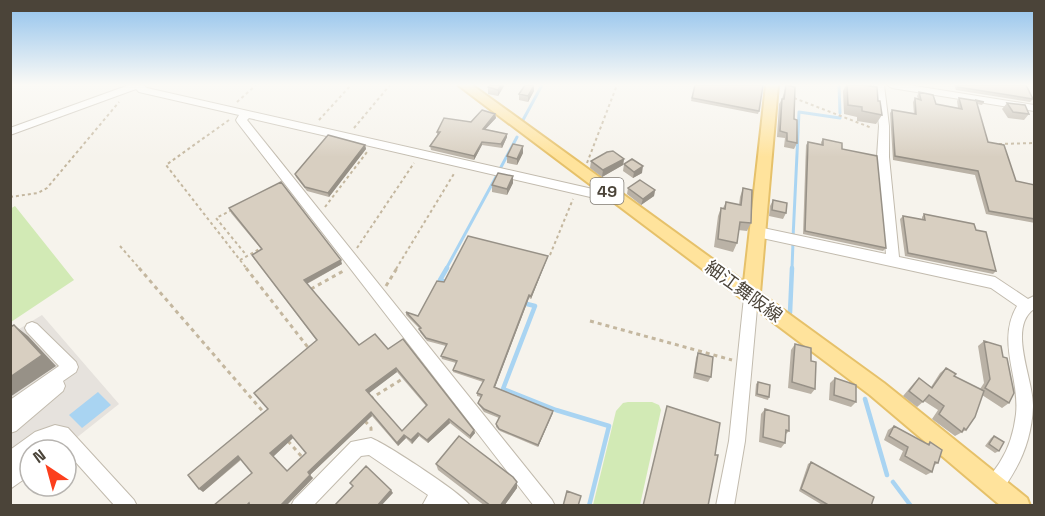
<svg xmlns="http://www.w3.org/2000/svg" width="1045" height="516" viewBox="0 0 1045 516" font-family="'Space Grotesk','Noto Sans JP',sans-serif">
  <style>
    .industrial { fill: #e6e2dd }
    .green { fill: #d2eab5 }
    .water { fill: #a9d4f2 }
    .lines { fill: none; stroke-linecap: round; stroke-linejoin: round }
    .stream-far1 { stroke: #a9d4f2; stroke-width: 3 }
    .stream { stroke: #a9d4f2; stroke-width: 4.5 }
    .minor-casing { stroke: #c2bbae; stroke-width: 2 }
    .major-casing { stroke: #e6c16a; stroke-width: 4 }
    .path-far1 { stroke: #c4b79f; stroke-width: 2; stroke-dasharray: 3 3; stroke-linecap: butt }
    .path { stroke: #c4b79f; stroke-width: 3; stroke-dasharray: 4 4; stroke-linecap: butt }
    .minor { fill: #fff; fill-rule: evenodd }
    .major { fill: #ffe39c; fill-rule: evenodd }
    .wall { fill: #bab2a6; fill-rule: evenodd }
    .shaded-wall { fill: #979187 }
    .building { fill: #d8cfc1; stroke: #979187; stroke-width: 1.5; fill-rule: evenodd }
    .labels { text-anchor: middle; dominant-baseline: central; stroke-width: 4.5; stroke-linejoin: round; paint-order: stroke }
    .shield { fill: #fff; stroke: #817c74; stroke-width: 1.5 }
    .shield-label { font-size: 16px; font-weight: bold; fill: #4b4439 }
    .street-label { font-size: 18px; fill: #4b4439; stroke: #fff }
  </style>
  <rect width="100%" height="100%" fill="#f6f3ec"/>
  <!-- industrial -->
  <path class="industrial" d="M42,315L119,404L61,450H30V474L11,490V334Z"/>
  <!-- green -->
  <path class="green" d="M15,206L74,280L11,322L10,209Z
    M628,402H652L659,405L661,410L640,505H593L616,411L623,403Z"/>
  <!-- water -->
  <path class="water" d="M98,392L111,405L82,428L69,415Z"/>
  <g class="lines">
    <!-- stream-far1 -->
    <path class="stream-far1" d="M839,85L840,113
      M523,120L542,85
      M500,169L517,137
      M793,238L799,112L840,118V116
      M446,269L497,175
      M792,269L793,242"/>
    <!-- stream -->
    <path class="stream" d="M447,268L440,280L449,283
      M523,303L535,306L503,389L556,410L609,426L589,506
      M790,313L792,268
      M865,399L887,475
      M893,482L911,506"/>
    <!-- minor casing -->
    <g class="minor-casing">
      <path id="minor" d="M129,85H143L147,88L597,190L606,186L610,187L612,190L599,199L249,118L247,120L552,500L555,506H534L237,122L236,120L239,115L139,92L136,89L10,135V128Z
        M874,85H884L889,126V157L899,257L995,277L1028,299L1034,296V309C1007,328 1034,380 1033,407C1032,429 1026,451 1015,470C1010,479 1004,490 994,494L988,491L985,485C989,476 995,470 1000,462C1009,448 1014,431 1016,414C1020,377 996,342 1017,306L991,288L758,237L751,232L758,227L886,254L877,157L879,126Z
        M887,85H909L1034,105V111L892,88Z
        M751,291L756,293L758,297L745,441L734,506H716L729,441L744,297L746,293Z
        M32,322L37,324L76,362L78,367L76,372L63,381L65,386L63,391L16,431L10,433V400L59,366L27,332L25,328L27,324Z
        M55,425L68,428L134,500L137,506H115L63,448L60,450H30V475L10,489V450L35,432Z
        M371,438C386,444 465,495 470,506H422L428,495L369,455L361,456L313,506H291L294,500L351,442Z"/>
    </g>
    <!-- major casing -->
    <g class="major-casing">
      <path id="major" d="M458,85H472L744,282L766,85H778L760,293L884,383L1027,498L1030,506H1001L870,395Z"/>
    </g>
    <!-- path-far1 -->
    <path class="path-far1" d="M794,98L872,128
      M237,102L256,85
      M229,120L166,165L247,269
      M319,120L351,85
      M354,128L390,85
      M999,144L1034,143
      M587,163L617,85
      M10,197L38,193L47,188L119,102
      M325,207L367,152
      M232,210L216,218L247,256
      M120,246L140,269
      M357,248L414,163
      M550,255L573,199
      M240,260L261,248
      M396,269L455,172"/>
    <!-- path -->
    <path class="path" d="M139,268L265,414
      M246,268L310,350
      M386,286L397,268
      M311,289L345,270
      M590,321L732,360
      M370,399L404,378
      M365,421L371,428V434
      M288,441L302,457"/>
    <!-- minor -->
    <use href="#minor" class="minor"/>
    <!-- major -->
    <use href="#major" class="major"/>
  </g>
  <!-- wall -->
  <path class="wall" d="M490,85H504V86L498,96L488,94V87Z
    M695,85L759,111L758,114L691,101Z
    M786,85L794,119L797,143L794,149L784,147L785,138L777,137L779,104L782,99Z
    M846,85H862L878,101L882,115L876,124L857,121V117L844,114L843,91Z
    M954,85H1026L1033,99L1030,102L956,90Z
    M534,91L528,102L519,100V94Z
    M919,92L936,104L958,108L957,101L959,98L984,102L982,105L977,104L988,142L1016,181L1035,185V223L986,214L975,175L893,160L890,113L892,110L914,114L913,102L915,98L918,99L917,96Z
    M1007,103L1029,114L1024,120L1008,118L1002,109Z
    M495,114L496,118L485,129L507,134V137L502,148L482,145L474,160L431,150L430,146L437,135V132Z
    M823,139L842,149L886,248L883,251L803,234L806,145L808,142L821,145V142Z
    M365,145L366,149L329,197L307,191L296,177L295,174Z
    M523,153L517,165L507,163V156Z
    M624,159L623,165L602,177L590,168L591,161Z
    M624,164L642,173L633,178L623,171Z
    M513,176V183L507,195L492,192V185Z
    M628,188L655,190L654,196L641,205L627,194Z
    M743,188L751,223L747,231L738,230L737,243L733,252L714,247L718,216L721,208H723L726,202L739,205L740,197Z
    M773,200L786,213L783,219L769,216L770,206Z
    M229,208L342,264L307,284L359,345L388,349L474,430L475,433L470,439L450,423L428,443L419,436L412,444L406,438L398,446L372,416L310,475L313,478L286,506H213L252,473L241,460L203,492L268,409L317,341L254,259L252,255L261,249L231,213ZM397,372L426,406L402,431L368,393ZM293,438L306,453L287,471L273,456Z
    M924,214L976,230L996,271L993,274L905,256L900,219L903,216L922,220V217Z
    M548,256L547,259L531,299L529,298L495,387L553,411L538,447L500,431L496,427V424L499,418L484,412L479,405L478,403L481,397L477,396V393L483,382L453,372V370L456,363L442,359L441,356L446,346L427,341L420,332V329L406,315V312L418,316L444,282Z
    M984,341L1009,403L1002,408L982,395L966,430L955,436L932,419L938,410L924,401L917,407L903,396L914,383L919,378L931,387L940,373L946,368L954,376L980,389L984,383L978,346Z
    M795,344L811,361L815,389L811,394L788,388L791,350Z
    M698,353L711,377L708,382L693,378L696,358Z
    M835,378L856,402L851,407L829,400L830,383Z
    M758,382L769,397L768,400L755,396L756,384Z
    M765,409L789,431L785,435V443L781,448L759,442L761,414Z
    M894,426L927,444L930,442L938,463L933,466L932,472L926,475L899,460L903,451L884,440L888,430Z
    M994,436L999,451L995,453L985,446L991,438Z
    M811,462L871,506H824L799,491L808,464Z
    M436,464L517,488L504,506H485L438,470Z"/>
  <!-- shaded-wall -->
  <path class="shaded-wall" d="M501,85H504V86L498,96V90Z
    M534,85V91L528,102V96Z
    M495,114L496,118L483,132V129Z
    M507,134V137L502,148L501,144Z
    M482,142V145L474,160V156Z
    M365,145L366,149L329,197L328,193Z
    M523,146V153L517,165V159Z
    M624,159L623,165L602,177L603,170Z
    M643,166L642,173L633,178L634,172Z
    M513,176V183L507,195V189Z
    M655,190L654,196L641,205L643,199Z
    M548,256L547,259L531,299V296Z
    M341,260L342,264L306,284L304,280Z
    M529,295V298L494,390V387Z
    M14,325L28,336L56,366L10,397V377Z
    M396,368L397,372L368,394L366,390Z
    M553,411V413L538,447V445Z
    M371,412L372,416L310,475L313,478L286,506H280L308,472Z
    M449,419L450,423L428,443L427,440Z
    M474,430L475,433L470,439V436Z
    M418,433L419,436L412,444L411,440Z
    M291,435L293,438L273,457L270,453Z
    M404,435L406,438L398,446L397,443Z
    M238,456L241,459L203,492L199,489Z
    M517,482V488L504,506H500Z
    M391,490L393,493L381,506H377Z"/>
  <!-- building -->
  <path class="building" d="M490,85H501L498,90L488,87Z
    M525,85H534L528,96L519,94Z
    M695,85H763L759,111L692,98Z
    M786,85L795,87L794,119L797,120V143L787,141V133L780,131L782,99H784Z
    M847,85H862L877,87L878,101H880L882,115L862,111V107L848,105Z
    M957,85H1026L1033,99L958,87Z
    M919,92L933,95L936,104L962,109L959,98L984,102L976,100L988,142L1004,145L1016,181L1035,185V219L989,211L978,171L895,156L892,110L916,114L915,98L921,100Z
    M1007,103L1025,105L1029,114L1013,112Z
    M482,110L495,114L483,129L507,134L501,144L482,142L474,156L430,146L440,132H437L444,118L471,122Z
    M328,135L365,145L328,193L305,187L295,174Z
    M823,139L842,143V149L877,156L886,248L805,231L808,142L823,145Z
    M513,144L523,146L517,159L507,156Z
    M613,151L624,159L603,170L591,161L607,152Z
    M632,159L643,166L634,172L624,164Z
    M498,173L513,176L507,189L492,185Z
    M640,180L655,190L643,199L628,188Z
    M281,182L341,260L304,280L359,345L375,334L388,349L403,339L474,430L470,436L449,419L427,440L418,433L411,440L404,435L397,443L371,412L308,472L310,475L280,506H250L249,503L246,506H213L252,473L238,456L199,489L188,475L268,409L254,393L317,340L252,255L262,249L229,208ZM396,368L427,405L402,431L366,390ZM291,435L306,453L287,471L270,453Z
    M743,188L752,190L751,223L740,222L737,243L718,239L721,208L725,209L726,202L741,205Z
    M773,200L787,203L786,213L772,210Z
    M924,214L974,224L976,230L986,232L996,271L908,253L903,216L925,220Z
    M468,236L548,256L531,296L529,295L494,387L553,411L538,445L499,429L496,424L500,416L484,409L478,403L482,395L477,393L484,380L453,370L457,361L441,356L447,344L426,338L419,329L421,328L406,312L418,316L437,281L444,282Z
    M14,325L42,355L10,377V327Z
    M984,341L1001,346L1003,357L1007,358L1014,393L1009,403L985,388L990,379Z
    M795,344L811,348V361L816,362L815,389L792,382Z
    M698,353L713,357L711,377L695,373Z
    M946,368L956,374L954,376L984,391L975,417L966,430L964,428L962,432L939,414L944,406L929,395L923,402L909,391L919,378L932,388Z
    M835,378L856,385V402L834,395Z
    M758,382L770,385L769,397L757,394Z
    M667,406L720,423L715,455H718L708,506H643Z
    M765,409L789,416V431L786,430L785,443L763,437Z
    M894,426L929,445L930,442L942,450L938,463L935,462L932,472L905,456L908,447L889,436Z
    M459,436L513,477L517,482L500,506H491L436,464Z
    M994,436L1004,442L999,451L989,444Z
    M811,462L874,497L871,506H830L801,489Z
    M366,466L391,490L377,506H334L353,486L350,483Z
    M567,491L581,496L578,506H563Z"/>
  <!-- sky -->
  <linearGradient id="sky" x2="0" y2="1"><stop stop-color="#8fc1ec"/><stop offset="0.54" stop-color="#fbfaf6"/><stop offset="1" stop-color="#fbfaf6" stop-opacity="0"/></linearGradient>
  <rect width="1045" height="157" fill="url(#sky)"/>
  <g class="labels">
    <!-- shield labels -->
    <rect class="shield" x="590.5" y="178" width="33" height="26" rx="4.5"/>
    <g class="shield-label">
      <text x="607" y="191">49</text>
    </g>
    <!-- street labels -->
    <g class="street-label">
      <text transform="translate(744 291) rotate(36)">細江舞阪線</text>
    </g>
  </g>
  <!-- border -->
  <rect width="1045" height="516" fill="none" stroke="#4b4439" stroke-width="24"/>
  <!-- north arrow -->
  <g transform="translate(48 468) rotate(324)"><circle r="28" fill="#ffffff" stroke="#b7b4b0" stroke-width="1.5"/>
  <path d="M0-4.5L10 22L0 15L-10 22Z" fill="#fc3f1d"/>
  <text y="-9" font-size="16" font-weight="bold" text-anchor="middle" fill="#4b4439">N</text>
  </g>
</svg>
